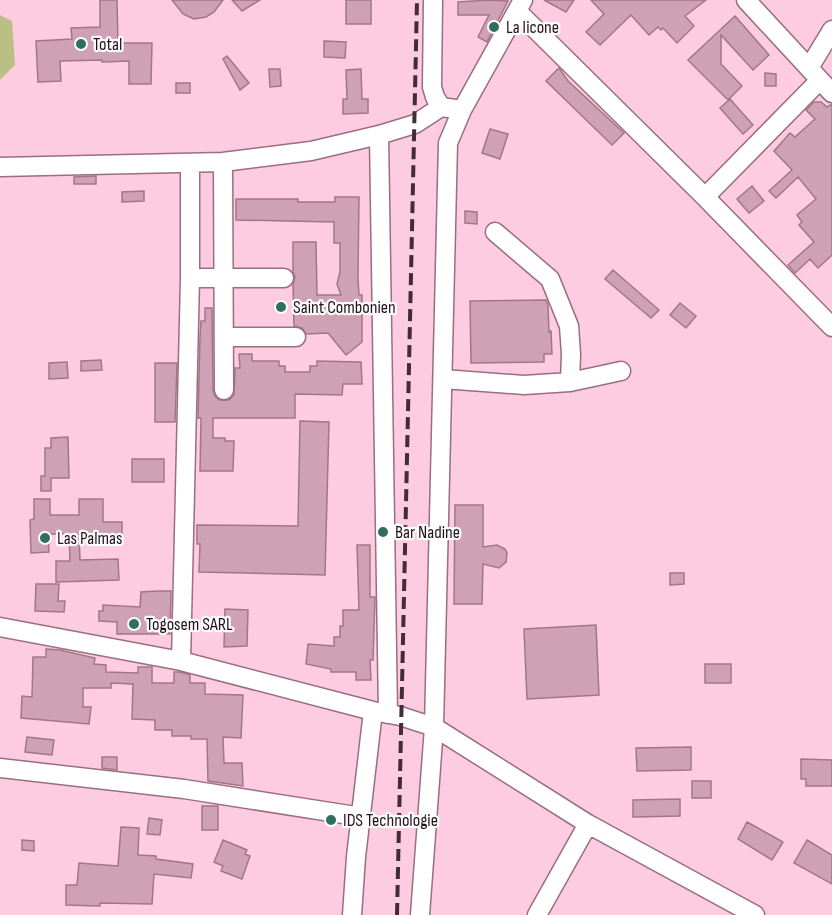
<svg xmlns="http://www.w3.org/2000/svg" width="832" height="915" viewBox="0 0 832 915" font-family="'Sofia Sans Condensed',sans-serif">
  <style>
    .green { fill: #babf85 }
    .building { fill: #cfa1b4; stroke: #a27689; stroke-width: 1.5 }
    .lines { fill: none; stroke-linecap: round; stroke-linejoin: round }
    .minor-casing { stroke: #996e81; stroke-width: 21 }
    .minor { stroke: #fff; stroke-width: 18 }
    .rail { stroke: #422c36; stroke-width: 4; stroke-dasharray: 12 6; stroke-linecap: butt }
    .poi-dot { fill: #306f5d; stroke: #fdfdfd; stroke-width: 2 }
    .labels { text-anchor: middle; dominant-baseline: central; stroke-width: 4.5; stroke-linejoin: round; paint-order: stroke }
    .poi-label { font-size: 18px; fill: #24131b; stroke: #fdfdfd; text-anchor: start }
  </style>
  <rect width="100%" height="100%" fill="#fdcce0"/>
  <!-- green -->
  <path class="green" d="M0,15L12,21L15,65L0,80Z"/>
  <!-- building -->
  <path class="building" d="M100,0H117L118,43H152L151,84H129V61L102,62V60L60,61L61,81L38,82L36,41L72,39L71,28L100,27Z
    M172,0H223L214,12L206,17L194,19L183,14Z
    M232,0H260L242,11Z
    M346,0H371V24H346Z
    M490,0L508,1L487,42L478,37L489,15H458V2Z
    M544,0H574L566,12Z
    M591,0H706L685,16L694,26L677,43L663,28L661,30L658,27L649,35L631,15L600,45L586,32L604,14Z
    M735,16L769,55L753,70L721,35V64L742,86L728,100L688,60Z
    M324,41L346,42L345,58L324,57Z
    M227,56L249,83L240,90L223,59Z
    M559,68L568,81L624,133L612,145L546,81Z
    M269,69H280L281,86L270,87Z
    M361,69L362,99H368V113L343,114V99H347L346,70Z
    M765,73L776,74V86H765Z
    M176,83H190V93H176Z
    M730,99L753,125L743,134L720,108Z
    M814,102H821L827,107L832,104V255L818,268L810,259L795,273L788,265L814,242L799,225L802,222L797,215L816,199L798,177L776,198L769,191L792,170L774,151L790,133L795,137L815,119L806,110Z
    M490,129L508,134L500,159L482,153Z
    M96,176V184H74V177Z
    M752,186L764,201L749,213L737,199Z
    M144,191V201L122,202V192Z
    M335,197H359L358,278L359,295H362V342L346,355L328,333L306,334L302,328L294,326L293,284L295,277L293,272V242H316L317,295H341L337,284L340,272V243H334V222L236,220V199H298V202H335Z
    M465,211L477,212V224L465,223Z
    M613,270L659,310L651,318L605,279Z
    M546,300L548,305L549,332L551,331L552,354H544V362L471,363L470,301Z
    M680,303L696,316L686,328L670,315Z
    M205,308H212L213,390L215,396L219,400H229L234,395L235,368H240L239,354H252V361H279V366H285V372H310V366H317V361L361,362L362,384H343L342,395L295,394V418H213V438H225V441H234L233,471H200L201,418H198L200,338L201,321H205Z
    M101,360L102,370L81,371V361Z
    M67,362L68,378L49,379V363Z
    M155,363H177L175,422H155Z
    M300,421L329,422L325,575L199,572L200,544H197V525L298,526Z
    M68,437L69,478H51V491H41V476H45V448H51V438Z
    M132,459H164V482H132Z
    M34,499H50V515H79V499H103V522H122V534L79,535L80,560L118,559L119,580L56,582V561H70L69,534H48L49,552L31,553L30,520L34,519Z
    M455,505H483V547L497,545L505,549L507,553L506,562L499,568L483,564L482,604H454Z
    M357,545H370V597H375L373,660H370L371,680H356V672H331V669L306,664L308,644L334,646V637H340V626H343V610H359Z
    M670,573H684V584L670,585Z
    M36,584H59L58,601H65L64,612L35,611Z
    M158,591H171L170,634H117V622L99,621V611H103V605L140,607L141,592Z
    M225,609L248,610L247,646L224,647Z
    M596,625L599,695L527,699L524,629Z
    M46,649L60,650L95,658L94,664L106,665V672L138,673V667H152V683H174V672H180L190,675V683H205V694L243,695L241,738L223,737L224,763H242L243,786L208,781L207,739H191V736H172V730H155V720L132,719L133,684L111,683V688H83V707H91L89,724L21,718L22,696L32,697L33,657H46Z
    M705,664H731V683H705Z
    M27,737L54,740L52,755L25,752Z
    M691,747V770L637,771L636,748Z
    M102,757H117V770L102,768Z
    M801,759L832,760V786H806V779H801Z
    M692,781H711V798H692Z
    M680,799V816L633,817V800Z
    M202,806H218V830H202Z
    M149,818L162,820L160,835L147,834Z
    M747,822L783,842L772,860L738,839Z
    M121,827L139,828L138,855L156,856V859L193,864L191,878L154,874L152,904L100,903V906L66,905V885H77L79,863L118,866Z
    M22,840L34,841V851L22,850Z
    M223,840L247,850L245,854L250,856L242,879L221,871L223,866L214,862Z
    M807,840L832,855V884L794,863Z"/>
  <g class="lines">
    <!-- minor casing -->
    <g class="minor-casing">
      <path id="minor" d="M433,0L432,87L435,97L441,107
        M746,0L832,93
        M517,11L705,197L832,327
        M809,68L832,30
        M379,135L388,714
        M223,162L224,390
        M0,167L223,162L311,151L379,135L415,124L441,107L462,110
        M705,197L820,80
        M495,232L550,279L569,326L571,354L570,382
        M190,278H284
        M225,337H296
        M443,379L524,385L570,382L621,371
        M0,627L181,661L373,711L400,716L434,727L588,824L755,915
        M181,661L190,278V163
        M0,768L184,789L362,817
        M352,915L356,857L373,711
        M420,915L434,727L448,143L462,110L523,0
        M537,915L588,824"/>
    </g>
    <!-- minor -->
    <use href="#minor" class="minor"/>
    <!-- rail -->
    <path class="rail" d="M397,915L417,0"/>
  </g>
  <!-- markers -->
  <g class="poi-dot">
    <circle cx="494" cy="27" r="6"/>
    <circle cx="81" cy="44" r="6"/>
    <circle cx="281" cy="307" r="6"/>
    <circle cx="383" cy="532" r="6"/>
    <circle cx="45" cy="538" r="6"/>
    <circle cx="134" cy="624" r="6"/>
    <circle cx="331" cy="820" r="6"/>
  </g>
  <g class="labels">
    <!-- poi labels -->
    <g class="poi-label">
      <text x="506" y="27">La licone</text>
      <text x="93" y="44">Total</text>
      <text x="293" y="307">Saint Combonien</text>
      <text x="395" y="532">Bar Nadine</text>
      <text x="57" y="538">Las Palmas</text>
      <text x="146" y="624">Togosem SARL</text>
      <text x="343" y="820">IDS Technologie</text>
    </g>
  </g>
</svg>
